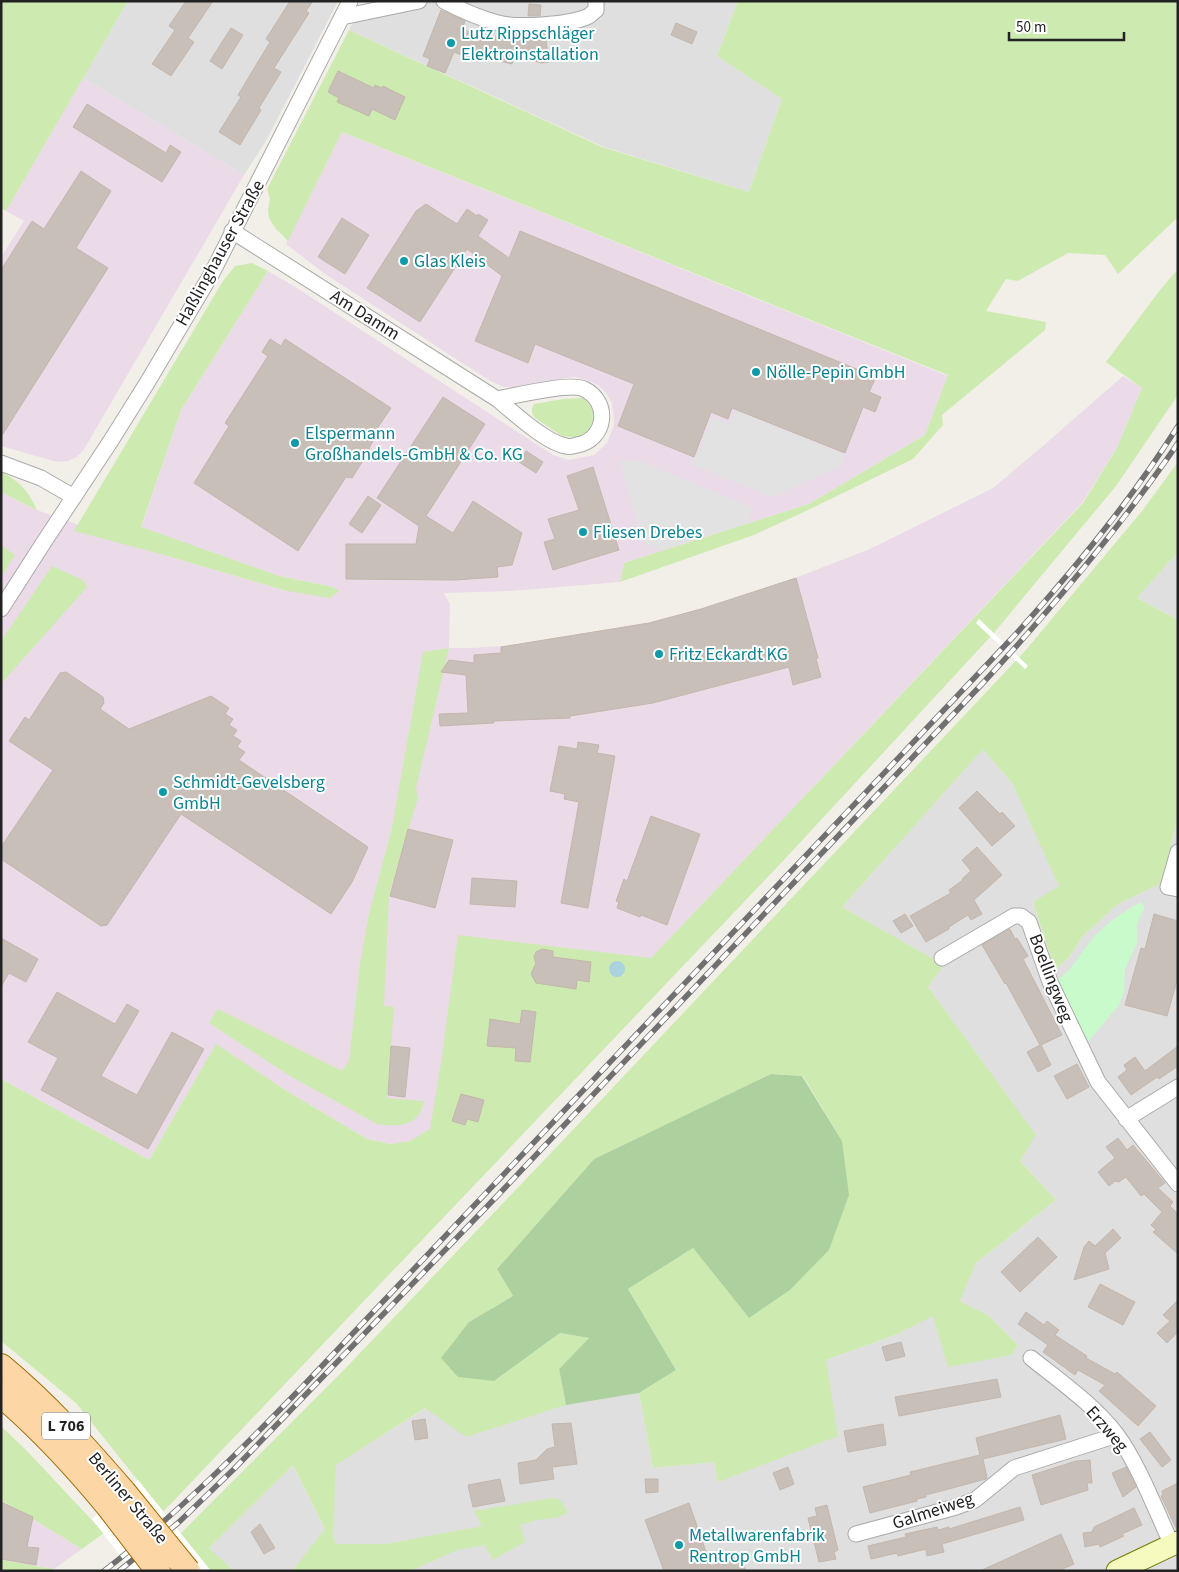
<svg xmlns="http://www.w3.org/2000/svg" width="1179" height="1572" viewBox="0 0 1179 1572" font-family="'Source Sans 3',sans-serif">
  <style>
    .residential { fill: #e0dfdf }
    .industrial { fill: #ebdbe8 }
    .grass { fill: #cdebb0 }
    .forest { fill: #add19e }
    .park { fill: #c8facc }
    .parking { fill: #e2e2e2 }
    .water { fill: #aad3df }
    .pier { fill: #fff }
    .building { fill: #c7bfb8; stroke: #c4b6ab }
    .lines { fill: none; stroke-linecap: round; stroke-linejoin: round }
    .street-casing { stroke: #a9a9a9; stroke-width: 17 }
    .secondary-casing { stroke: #707d05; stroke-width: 23 }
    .primary-casing { stroke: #a06b00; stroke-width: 26 }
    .street { stroke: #fff; stroke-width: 15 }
    .secondary { stroke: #f7fabf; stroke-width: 21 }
    .primary { stroke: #fcd6a4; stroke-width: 24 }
    .rail-casing { stroke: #707070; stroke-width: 5.5 }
    .rail { stroke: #fff; stroke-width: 4; stroke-dasharray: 11; stroke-linecap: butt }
    .primary-bridge-casing { stroke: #a06b00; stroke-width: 26; stroke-linecap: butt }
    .primary-bridge { stroke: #fcd6a4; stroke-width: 24 }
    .culture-dot { fill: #0f9aa8; stroke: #fff; stroke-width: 2 }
    .labels { text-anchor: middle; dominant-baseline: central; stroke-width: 4; stroke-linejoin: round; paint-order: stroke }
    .shield { fill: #fff; stroke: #646464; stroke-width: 1 }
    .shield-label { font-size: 16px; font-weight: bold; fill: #222 }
    .culture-label { font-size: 18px; fill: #0d838f; stroke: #fff; text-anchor: start }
    .street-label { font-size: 18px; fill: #222; stroke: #fff }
  </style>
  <rect width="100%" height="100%" fill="#f2efe9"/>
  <!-- residential -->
  <path class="residential" d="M128,1H338L266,141L244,175L83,78Z
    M400,1H738L717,56L782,99L749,192L604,147L349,30L361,8Z
    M1178,552V620L1137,598Z
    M983,748L1012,783L1060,886L1033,902L1055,970L1070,956L1083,936L1118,904L1162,883L1178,815V1571H234L208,1549L293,1465L325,1529L336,1464L426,1408L565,1405L639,1393L653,1468L714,1462L718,1482L826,1360L895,1335L934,1315L1012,1354L1018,1345L989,1316L959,1301L976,1263L1056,1200L1020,1161L1035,1135L928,987L943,965L842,907Z"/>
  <!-- industrial -->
  <path class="industrial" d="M83,78L244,175L83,451L75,458L68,461L57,462L1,446V257L24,221L6,211Z
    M342,132L948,376L925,435L809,504L624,563L620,582L510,591L444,593L450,604L449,648H472L550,643L643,626L719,606L795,578L870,549L993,488L1044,445L1123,376L1142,388L1117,448L1082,503L434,1188L415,1176L430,1130L410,1141L391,1144L367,1139L287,1091L216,1045L149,1160L1,1079V492L37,510L157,553L287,591L333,587L279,576L141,528L181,410L268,271L297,288L553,455L569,460L594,455L607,443L614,425L612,403L606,393L598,385L587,380L574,377L514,387H504L490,381L325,274L286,244Z
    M1,1500L82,1549L54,1569L1,1560Z"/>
  <!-- grass -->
  <path class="grass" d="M1,1H128L6,211L1,208Z
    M738,1H1178V217L1118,274L1105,255L1068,253L1018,281L1006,279L986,311L1046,322L1045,330L942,415L943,425L913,459L808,510L754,535L620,582L624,563L809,504L925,435L948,375L342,132L288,241L276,229L269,218L268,210L270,199L267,189L349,30L602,147L749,192L782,99L717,56Z
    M252,263L268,271L181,410L141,527L279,576L333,587L339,591L330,598L287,591L157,553L74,531L223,281L235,266Z
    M1178,269V395L1116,486L993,634L784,860L163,1512L76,1403L1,1341V1079L149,1160L216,1044L287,1091L367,1139L391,1144L410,1141L430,1129L441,1063L458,935L651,958L1083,503L1117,448L1142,388L1106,362L1160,290Z
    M583,398C600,413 596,429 577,438L562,436L535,418C531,412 531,410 534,404L563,399Z
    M1178,462V552L1137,598L1178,620V815L1162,883L1118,904L1083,936L1070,956L1055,970L1033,902L1059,886L1012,783L983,749L842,907L944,965L928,987L1036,1135L1020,1161L1056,1200L976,1263L960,1301L989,1316L1018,1345L1012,1355L948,1367L933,1316L895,1335L826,1360L838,1436L718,1482L714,1462L653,1468L639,1393L676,1370L628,1289L693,1248L749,1318L842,1141L803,1076L771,1074L594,1159L497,1269L513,1296L469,1322L494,1381L560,1333L589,1338L559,1369L566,1405L466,1437L425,1408L336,1465L333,1536L336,1544H386L482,1526L474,1511L553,1498L560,1500L567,1510V1514L555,1518L542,1519L520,1525L525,1542L493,1560L484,1545L458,1550L410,1571H292L325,1529L293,1465L209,1548L234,1571H209L180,1534L340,1374L569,1134L1025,651L1142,511Z
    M1,471C20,482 28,490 37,510L1,492Z
    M1,545L15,555L1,577Z
    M52,566L83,580L87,587L1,684V641Z
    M449,648L416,788L418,798L400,856L389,896L384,1006L394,1007L387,1098L424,1101C419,1127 399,1127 377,1124L290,1076L209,1023L218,1009L342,1071L349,1061L360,964L369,914L392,828L423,652Z
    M1,1426L28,1452L104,1533L82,1549L1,1500Z
    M1,1560L54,1569L51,1571H1Z"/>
  <!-- forest -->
  <path class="forest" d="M771,1074L802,1076L842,1141L849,1195L829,1250L790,1290L749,1318L693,1248L628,1289L676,1370L639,1393L566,1405L559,1369L589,1338L560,1333L494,1381L458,1377L441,1358L469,1322L513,1296L497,1269L594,1159Z"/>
  <!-- park -->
  <path class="park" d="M1142,902L1145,908L1139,918L1137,926V943L1125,969L1124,992L1119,1005L1087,1043L1057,980C1072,971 1079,955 1090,942C1104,925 1123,911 1142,902Z"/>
  <!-- parking -->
  <path class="parking" d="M735,410L845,455L841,466L773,497L692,465L712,417L729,424Z
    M619,459L634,462L637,460L753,508L747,523L661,550L643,543Z"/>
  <!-- water -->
  <path class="water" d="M609 969a8 8 0 1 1 16 0a8 8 0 1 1-16 0Z"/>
  <!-- pier -->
  <path class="pier" d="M979,619L1028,666L1025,669L976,623Z
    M138,1480L211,1571H132L92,1519Z"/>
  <!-- building -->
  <path class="building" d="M186,1H213L188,38L194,42L171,76L152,64L175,30L169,26Z
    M290,1H313L306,11L309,13L274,68L281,72L259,108L261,110L240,145L219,132L241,97L238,95L270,42L266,39Z
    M529,4L541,5L540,16H528Z
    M441,10L465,21L462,29L495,42L497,32L527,35L545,34L549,62L542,63L514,56L512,64L471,54L469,58L454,52L445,73L427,66L430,59L423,56Z
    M676,23L697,32L692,44L671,35Z
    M231,28L243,35L222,69L210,61Z
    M338,71L374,88L375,85L382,88L383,86L405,97L395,120L372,109L369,116L337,102L339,98L328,92Z
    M87,104L166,153L170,145L181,152L162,182L73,127Z
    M81,171L111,191L76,248L108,268L1,437V270L32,221L44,229Z
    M426,204L457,224L467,209L477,216L478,214L488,220L478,236L509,258L520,231L876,377L869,392L881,397L875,412L863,407L845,453L732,408L728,419L711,412L694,457L618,426L634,384L535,344L528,363L475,341L502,276L467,249L420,322L367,288L416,211Z
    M342,218L369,235L345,274L318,257Z
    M270,339L281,346L285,339L391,408L372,436L375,438L369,448L370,449L352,478L346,477L298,551L194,483L229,426L225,423L268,356L262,352Z
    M443,397L485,424L426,516L453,533L473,501L522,533L512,565L497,567L498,577L455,580L346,579V544H416L419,526L377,498Z
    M526,451L543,462L536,473L519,462Z
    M593,467L619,550L553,570L544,542L555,539L548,519L579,510L567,476Z
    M368,496L381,505L362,533L349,524Z
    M796,578L818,658L816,659L821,677L793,685L789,667L653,703L570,716V718L494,721V723L440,726L439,714L468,713L466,675L441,672L449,660L474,663V655L501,653V647L649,623L701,609Z
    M66,672L103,697L104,703L100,709L129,729L211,696L229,708L225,714L233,719L229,725L237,730L233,736L241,741L237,747L245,752L239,760L368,847L352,882L331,914L181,814L107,925L101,926L1,859V847L53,770L9,741L25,717L29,720L60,673Z
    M578,742L599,745L597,753L615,756L588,908L561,903L579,802L564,799L565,794L550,791L559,746L577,749Z
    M977,791L1000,814L1002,812L1015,826L992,846L959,808Z
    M651,816L700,834L667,925L641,915L640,917L617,908L619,902L616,901L624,879L627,881Z
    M408,829L453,840L435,908L390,896Z
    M977,847L1002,875L974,900L982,914L971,920L968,915L949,927V929L926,942L910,916L951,893L949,890L963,880L962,879L971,871L962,860Z
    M472,878L517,881L515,907L470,904Z
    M905,914L913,926L901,933L893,921Z
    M1154,914L1178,921V977L1167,1016L1125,1005L1141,948L1145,949Z
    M1010,929L1015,939L1017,938L1028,956L1023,959L1062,1035L1041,1045L1051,1065L1038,1072L1027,1052L1040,1045L1006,983L1005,984L982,945Z
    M1,938L38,959L26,982L9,973L1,987Z
    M542,949L553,951V957L591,962L589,982L577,980L576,989L536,983L531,974L536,963L534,957L536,952Z
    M57,992L115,1024L127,1004L139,1011L101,1076L137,1095L172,1032L204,1049L148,1149L41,1090L58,1058L28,1042Z
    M522,1010L536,1012L530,1062L515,1061L516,1048L487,1046L490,1019L520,1024Z
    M391,1046L410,1048L405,1097L388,1095Z
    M1178,1046V1066L1159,1079L1157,1077L1131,1095L1118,1077L1127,1070L1124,1065L1135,1057L1145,1071Z
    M1077,1064L1089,1087L1067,1099L1054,1076Z
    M461,1094L484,1100L478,1122L467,1119L465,1125L452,1121Z
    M1118,1138L1127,1150L1133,1145L1165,1183L1158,1188L1173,1202L1170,1206L1178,1214V1254L1153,1232L1156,1230L1151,1225L1162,1212L1144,1194L1141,1196L1126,1177L1119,1182L1115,1181L1109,1186L1098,1172L1115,1158L1106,1147Z
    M1113,1229L1121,1238L1105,1253L1109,1269L1074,1280L1084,1247L1089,1241L1095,1246Z
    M1038,1237L1057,1257L1020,1292L1001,1272Z
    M1100,1284L1135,1302L1123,1325L1088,1307Z
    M1178,1300V1332L1167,1343L1157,1333L1170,1321L1163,1315Z
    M1026,1312L1044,1325L1047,1321L1059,1330L1055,1335L1087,1356L1086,1358L1115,1374L1117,1372L1156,1406L1138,1426L1099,1391L1105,1385L1078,1370L1075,1375L1043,1352L1048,1345L1018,1324Z
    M901,1342L905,1356L886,1361L882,1347Z
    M997,1379L1001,1397L899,1416L895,1397Z
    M1060,1415L1066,1439L983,1459L987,1478L986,1479L926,1495V1497L917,1499V1501L870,1513L863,1487L911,1475L910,1472L980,1455L976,1438Z
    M425,1419L428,1438L415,1440L412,1421Z
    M571,1423L577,1464L552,1467L554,1479L520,1484L518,1463L536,1460L547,1449L555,1447L552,1424Z
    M883,1424L886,1445L848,1452L844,1431Z
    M1150,1432L1171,1460L1162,1467L1140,1439Z
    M1090,1460L1092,1483H1087L1088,1490L1041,1505L1032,1475L1076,1461Z
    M788,1467L794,1484L780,1490L773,1473Z
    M1126,1467L1136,1487L1123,1497L1112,1473Z
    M500,1479L505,1501L473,1507L468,1485Z
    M645,1479H658V1492L646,1493Z
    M1178,1483V1530H1177L1161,1496L1163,1495L1162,1491Z
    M1,1502L33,1517L27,1547L39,1548L36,1565L1,1559Z
    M689,1503L711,1566L741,1556L746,1571H664L645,1520Z
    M827,1505L838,1550L834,1552L836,1559L819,1562L808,1518L817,1516L815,1508Z
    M1020,1507L1024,1520L942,1544L944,1552L927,1556L926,1549L898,1556L897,1553L871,1559L868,1546L906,1537L905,1534L937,1527L938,1530L949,1527V1529Z
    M1134,1508L1142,1525L1122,1534L1124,1536L1100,1547L1099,1544L1085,1547L1083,1533L1092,1532L1094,1527Z
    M260,1524L275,1548L264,1554L251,1532Z
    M1061,1534L1074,1564L1058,1571H980Z"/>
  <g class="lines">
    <!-- street casing -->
    <g class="street-casing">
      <path id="street" d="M444,1C461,10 479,18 498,23C518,28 567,25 587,17C590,16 593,12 596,10V1
        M342,17L419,1
        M232,231L497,399C513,412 546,443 566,446C569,447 574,446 577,445C606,440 611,402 584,389C570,382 515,396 497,399
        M1,463L41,478L74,497
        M1,609L44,542L112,439L147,383L212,273L350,1
        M1178,852L1168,887L1178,889
        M942,958L1014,916H1021L1029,922L1050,982L1098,1082L1178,1184
        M1126,1119L1178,1087
        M1031,1358C1061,1382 1094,1405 1117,1435C1139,1465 1156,1511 1172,1545
        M856,1534L956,1507L975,1500L1014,1468L1117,1435"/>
    </g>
    <!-- secondary casing -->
    <g class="secondary-casing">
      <path id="secondary" d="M1117,1571L1178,1542"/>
    </g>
    <!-- primary casing -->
    <g class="primary-casing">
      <path id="primary" d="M1,1366C47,1404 85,1447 124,1492
        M1,1395C40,1428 75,1466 108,1506"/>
    </g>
    <!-- street -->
    <use href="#street" class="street"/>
    <!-- secondary -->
    <use href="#secondary" class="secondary"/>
    <!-- primary -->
    <use href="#primary" class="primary"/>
    <!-- rail casing -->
    <g class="rail-casing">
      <path id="rail" d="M104,1571C176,1515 240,1451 303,1386L1014,636C1074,570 1130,502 1178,426
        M119,1571L178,1523L234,1469L500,1193L982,684C1053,607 1119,529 1178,443"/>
    </g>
    <!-- rail -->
    <use href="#rail" class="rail"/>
    <!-- primary-bridge casing -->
    <g class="primary-bridge-casing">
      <path id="primary-bridge" d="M124,1492L188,1571
        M108,1506L158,1571"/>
    </g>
    <!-- primary-bridge -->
    <use href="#primary-bridge" class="primary-bridge"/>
  </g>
  <!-- markers -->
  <g class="culture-dot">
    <circle cx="451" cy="43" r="5"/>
    <circle cx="404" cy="261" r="5"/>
    <circle cx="756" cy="372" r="5"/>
    <circle cx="295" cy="443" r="5"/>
    <circle cx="583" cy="532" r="5"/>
    <circle cx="659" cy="654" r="5"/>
    <circle cx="163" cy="792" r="5"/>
    <circle cx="679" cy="1545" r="5"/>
  </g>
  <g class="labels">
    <!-- shield labels -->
    <rect class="shield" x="42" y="1412.5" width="48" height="27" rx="4"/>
    <g class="shield-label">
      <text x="66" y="1426">L 706</text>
    </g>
    <!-- culture labels -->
    <g class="culture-label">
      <text x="461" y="33">Lutz Rippschläger<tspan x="461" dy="21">Elektroinstallation</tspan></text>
      <text x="414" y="261">Glas Kleis</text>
      <text x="766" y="372">Nölle-Pepin GmbH</text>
      <text x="305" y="433">Elspermann<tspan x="305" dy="21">Großhandels-GmbH &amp; Co. KG</tspan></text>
      <text x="593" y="532">Fliesen Drebes</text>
      <text x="669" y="654">Fritz Eckardt KG</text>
      <text x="173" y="782">Schmidt-Gevelsberg<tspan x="173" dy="21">GmbH</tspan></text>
      <text x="689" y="1535">Metallwarenfabrik<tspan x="689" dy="21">Rentrop GmbH</tspan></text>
    </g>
    <!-- street labels -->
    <g class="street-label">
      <text transform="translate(220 253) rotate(-61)">Haßlinghauser Straße</text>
      <text transform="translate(365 315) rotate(32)">Am Damm</text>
      <text transform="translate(1051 978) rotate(69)">Boellingweg</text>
      <text transform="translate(1107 1429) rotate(49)">Erzweg</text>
      <text transform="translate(128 1498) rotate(50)">Berliner Straße</text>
      <text transform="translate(933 1511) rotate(-18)">Galmeiweg</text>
    </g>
  </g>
  <!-- border -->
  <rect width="1179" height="1572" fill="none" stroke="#222222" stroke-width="5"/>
  <!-- scale -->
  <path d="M1009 32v8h115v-8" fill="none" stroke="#222222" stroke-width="2.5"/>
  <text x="1016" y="32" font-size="15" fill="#222222" stroke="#ffffff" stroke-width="4" paint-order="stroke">50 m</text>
</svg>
